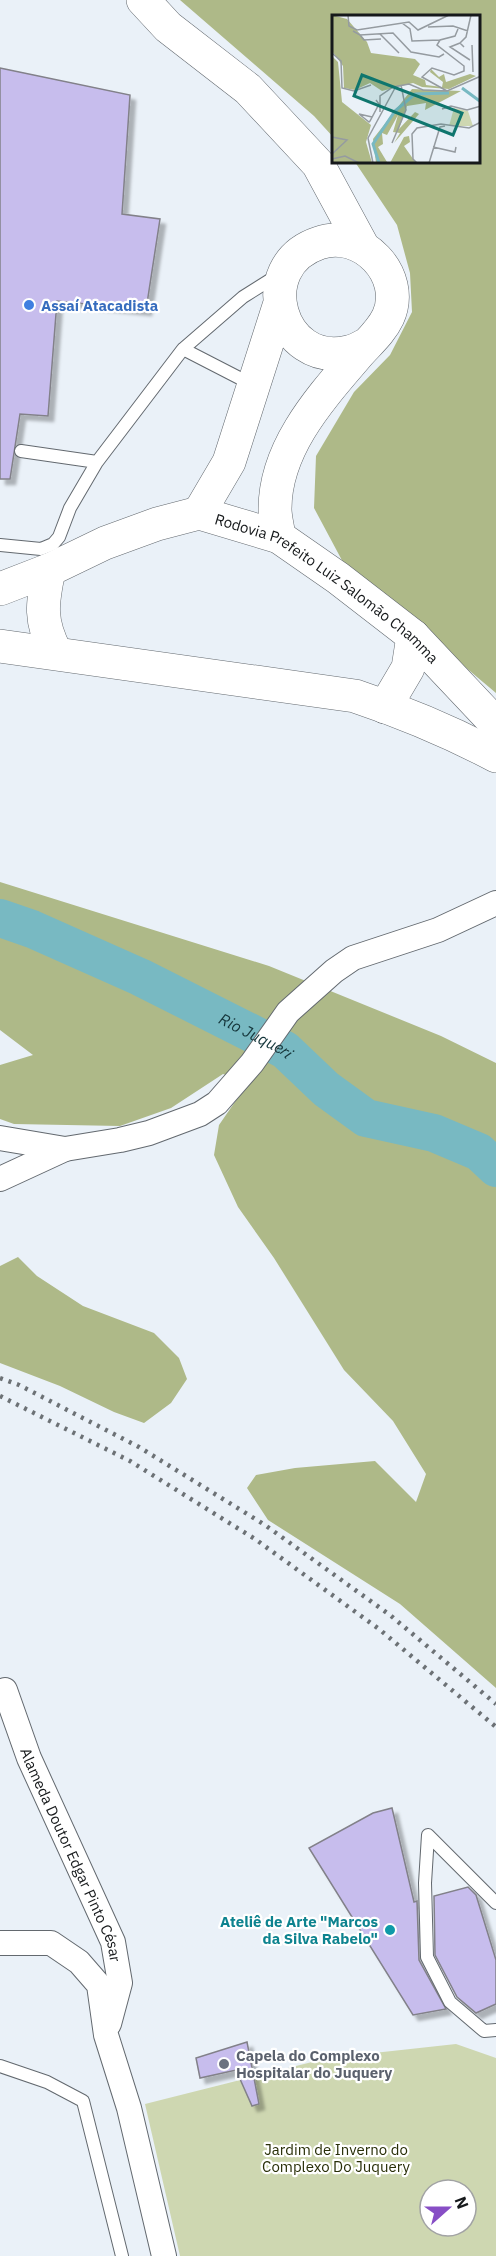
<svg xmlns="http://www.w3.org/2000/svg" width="496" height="2256" viewBox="0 0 496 2256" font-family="'IBM Plex Sans',sans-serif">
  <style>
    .green { fill: #ced7b1; fill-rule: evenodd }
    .forest { fill: #aeb988 }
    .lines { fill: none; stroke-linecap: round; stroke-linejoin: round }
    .river { stroke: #78b9c2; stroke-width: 38 }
    .building { fill: #c7bded; stroke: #828189; stroke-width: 1.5; filter: url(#shadow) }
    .service-casing { stroke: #63696f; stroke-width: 14 }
    .minor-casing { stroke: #63696f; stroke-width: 26 }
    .secondary-casing { stroke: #63696f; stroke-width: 34 }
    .primary-casing { stroke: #63696f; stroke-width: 34 }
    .service { stroke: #fff; stroke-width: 12 }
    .minor { stroke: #fff; stroke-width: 24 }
    .secondary { stroke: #fff; stroke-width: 33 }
    .primary { stroke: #fff; stroke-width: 33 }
    .rail { stroke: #6c7175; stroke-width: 4.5; stroke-dasharray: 3 6; stroke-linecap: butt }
    .shop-dot { fill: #3f7fe0; stroke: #fff; stroke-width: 2 }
    .culture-dot { fill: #0f9aa8; stroke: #fff; stroke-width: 2 }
    .worship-dot { fill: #6b7280; stroke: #fff; stroke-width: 2 }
    .labels { text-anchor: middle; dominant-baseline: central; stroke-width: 4.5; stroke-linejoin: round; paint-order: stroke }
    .shop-label { font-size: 15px; font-weight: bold; fill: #366cbe; stroke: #fff; text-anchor: start }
    .street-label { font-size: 15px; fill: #16191b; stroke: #fff }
    .culture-label { font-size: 15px; font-weight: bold; fill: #0d838f; stroke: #fff; text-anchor: end }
    .worship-label { font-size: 15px; font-weight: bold; fill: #5b616d; stroke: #fff; text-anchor: start }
    .park-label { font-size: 15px; fill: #282e07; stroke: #fff }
    .water-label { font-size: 16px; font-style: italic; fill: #15363b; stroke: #fff }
    .inset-river { fill: none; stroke: #78b9c2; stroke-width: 3 }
    .inset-road { fill: none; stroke: #959ba0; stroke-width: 1.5 }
    .view { fill: #0f766e; fill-opacity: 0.15; stroke: #0f766e; stroke-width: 3 }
    .inset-edge { fill: none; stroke: #16191b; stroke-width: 3 }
  </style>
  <defs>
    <filter id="shadow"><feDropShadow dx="5.5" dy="5.5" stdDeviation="1.5" flood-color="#0004"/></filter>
  </defs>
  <rect width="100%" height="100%" fill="#eaf1f8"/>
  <!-- green -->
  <path class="green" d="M456,2044L496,2058V2256H180L145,2104L328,2058ZM430,2190H466V2226H430Z"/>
  <!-- forest -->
  <path class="forest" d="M180,0H496V693L345,566L314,508L316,456L354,392L390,355L412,312L410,273L397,225L355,162H480V16H334V138L314,116Z
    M0,882L269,966L441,1036L496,1063V1688L400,1604L268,1520L247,1488L256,1475L295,1468L375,1461L416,1502L426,1474L393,1421L344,1370L274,1258L238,1207L214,1155L219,1125L248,1083L223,1074L171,1108L120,1126L14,1124L0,1119V1065L33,1055L0,1030Z
    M18,1257L37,1276L83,1306L154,1333L179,1358L187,1379L171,1403L144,1423L114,1412L60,1386L0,1363V1266Z"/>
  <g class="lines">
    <!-- river -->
    <path class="river" id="s1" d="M0,918L32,929L140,977L285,1050L326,1089L366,1118L434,1133L479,1152L496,1168"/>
  </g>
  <!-- building -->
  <path class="building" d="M0,68L130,95L122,214L160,219L146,310L57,301L48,416L20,414L10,479H0Z
    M392,1808L414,1902L417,1901L419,1960L446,2009L413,2015L309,1848L373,1813Z
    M468,1887L476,1895L496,1960V2004L476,2013L457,1997L435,1955L434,1896Z
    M247,2042L259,2104L252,2106L236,2070L200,2078L196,2058Z"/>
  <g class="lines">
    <!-- service casing -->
    <g class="service-casing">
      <path id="service" d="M183,349L251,384
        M21,451L97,462L183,349L243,297L278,275
        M0,545L41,549L53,544L59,537L70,508L97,462
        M428,1835L425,1883L427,1957L450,2002L484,2031L496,2030
        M428,1835L496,1903
        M0,2066L47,2082L83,2101L122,2256"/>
    </g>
    <!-- minor casing -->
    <g class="minor-casing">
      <g id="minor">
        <path d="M0,1138L65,1149L120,1140L149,1133L200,1114L217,1103L252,1063L288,1012L334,971L353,958L438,930L496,903"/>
        <path d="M0,1179L65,1149"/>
        <path id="s2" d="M5,1690L29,1758L113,1942L120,1983L109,2024"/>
        <path d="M0,1943H51L79,1962L99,1985L106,2035L129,2108L164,2256"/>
      </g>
    </g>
    <!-- secondary casing -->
    <g class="secondary-casing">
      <path id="secondary" d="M143,0L168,27L248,89L318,164L363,247
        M199,513L229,462L279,306
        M279,537C278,528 275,518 275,509C275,450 317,402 354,359C365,345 380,334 388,317C407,275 361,228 319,243C250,266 280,368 348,352C354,351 360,348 365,345"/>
    </g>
    <!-- primary casing -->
    <g class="primary-casing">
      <g id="primary">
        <path d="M49,570C42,603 39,621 56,653"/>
        <path id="s3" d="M0,589L49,570L105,543L157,524L199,513L279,537L338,578L413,636L496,724"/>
        <path d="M0,646L355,696C403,712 451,732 496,756"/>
        <path d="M385,707L408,668L413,636"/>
      </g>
    </g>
    <!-- service -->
    <use href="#service" class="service"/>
    <!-- minor -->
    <use href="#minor" class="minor"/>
    <!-- secondary -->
    <use href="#secondary" class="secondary"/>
    <!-- primary -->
    <use href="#primary" class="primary"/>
    <!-- rail -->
    <path class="rail" d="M0,1378L19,1385L139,1447L265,1525L390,1615L496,1704
      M0,1396L130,1461L255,1539L379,1629L496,1727"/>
  </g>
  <!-- markers -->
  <circle class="shop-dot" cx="29" cy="305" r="6"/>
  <circle class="culture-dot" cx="390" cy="1930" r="6"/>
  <circle class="worship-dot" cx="224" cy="2064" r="6"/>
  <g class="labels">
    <!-- shop labels -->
    <g class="shop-label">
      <text x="41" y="305">Assaí Atacadista</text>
    </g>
    <!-- street labels -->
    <g class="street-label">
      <text stroke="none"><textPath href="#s3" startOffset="364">Rodovia Prefeito Luiz Salomão Chamma</textPath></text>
      <text stroke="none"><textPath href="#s2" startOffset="178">Alameda Doutor Edgar Pinto César</textPath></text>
    </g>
    <!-- culture labels -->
    <g class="culture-label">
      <text x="378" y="1921">Ateliê de Arte "Marcos<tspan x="378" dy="17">da Silva Rabelo"</tspan></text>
    </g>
    <!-- worship labels -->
    <g class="worship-label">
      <text x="236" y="2055">Capela do Complexo<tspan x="236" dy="17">Hospitalar do Juquery</tspan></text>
    </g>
    <!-- park labels -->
    <g class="park-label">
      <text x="336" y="2149">Jardim de Inverno do<tspan x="336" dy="17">Complexo Do Juquery</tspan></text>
    </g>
    <!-- water labels -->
    <g class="water-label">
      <text stroke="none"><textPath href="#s1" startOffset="282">Rio Juqueri</textPath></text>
    </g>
  </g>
  <!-- overview -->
  <g transform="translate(332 15)">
    <rect width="148" height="148" fill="#eaf1f8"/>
    <path d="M122,93L136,96L141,111H117Z" fill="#ced7b1"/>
    <path d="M0,0L15,4L35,27L39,38L83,44L88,49L81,60L93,65L94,70L110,72L111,67L98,57L99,54L107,62L112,59L114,67L138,59L144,61L117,74L90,72L81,68L50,76L38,68L23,75L12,73L11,51L0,36ZM0,41L6,47L10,87L39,110L34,127L40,148H0ZM80,74L129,76L93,95L94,88L75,91L67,114L83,97L87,99L62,128L68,118L61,117L66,100L55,120L50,118L51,129L46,132L55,147L44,148L41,124ZM77,121L78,127L72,131L84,148H58L72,122Z" fill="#aeb988"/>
    <path class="inset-river" d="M130,73L149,87M47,148L41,129L63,96L83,79L117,78"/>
    <path class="inset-road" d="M16,0L17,11L25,15L77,7L86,15L117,0M70,8L78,14L80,26L108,25M96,12L121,11L136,16M21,16L28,20L61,18L79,37L107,42L112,39M48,19L67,38M28,20L32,25L49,24M128,28L118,32L138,45M140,30L141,57M132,32L128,28L134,22L139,0M0,38L9,46L10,73L22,76L39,70M115,76L90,62L100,53L122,60L132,56V51L105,30L108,25L123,21L126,14M110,94L119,91L135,95L149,91M48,97V81L61,72L77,69L91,75L115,76L149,61M40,102L27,99L37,107L38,106L47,89L44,85M0,122L15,125L0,139M60,128L74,95L69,70M101,132L123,137L124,132M0,144L13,141L27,148M1,148H22M41,148L36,123L63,73M85,148L81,144L80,119L85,113L109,109L137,113L149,107M97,148L108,112L113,111"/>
    <path class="view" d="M30,60L130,98L121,120L22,81Z"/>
    <rect width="148" height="148" class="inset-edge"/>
  </g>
  <!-- north arrow -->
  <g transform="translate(448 2208) rotate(69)"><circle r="28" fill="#ffffff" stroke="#a2a3a4" stroke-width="1.5"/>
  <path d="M0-4.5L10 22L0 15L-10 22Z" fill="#874ec5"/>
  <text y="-9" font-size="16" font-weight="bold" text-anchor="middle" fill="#16191b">N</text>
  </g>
</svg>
